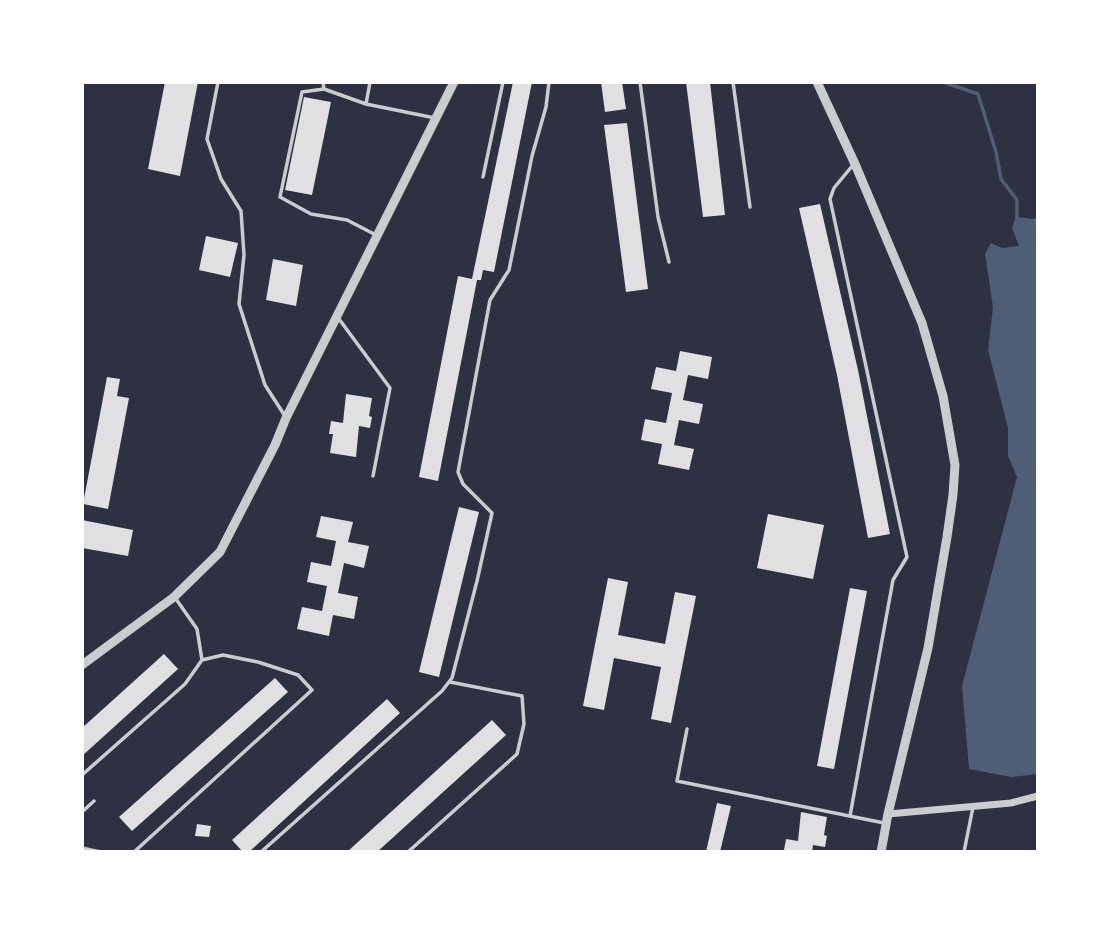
<svg xmlns="http://www.w3.org/2000/svg" width="1120" height="934" viewBox="0 0 1120 934" font-family="Lato,sans-serif">
  <style>
    .water { fill: #4f5d75 }
    .lines { fill: none; stroke-linecap: round; stroke-linejoin: round }
    .stream { stroke: #4f5d75; stroke-width: 3.5 }
    .building { fill: #e0e0e3 }
    .service { stroke: #caccd0; stroke-width: 3.5 }
    .minor { stroke: #caccd0; stroke-width: 7 }
    .tertiary { stroke: #caccd0; stroke-width: 9 }
  </style>
  <rect width="100%" height="100%" fill="#2d3142"/>
  <!-- water -->
  <path class="water" d="M1016,217L1033,219L1038,217V774L1011,777L969,769L962,686L1017,477L1008,456V428L988,350L993,307L985,254L991,243L1002,248L1019,246L1012,228Z"/>
  <g class="lines">
    <!-- stream -->
    <path class="stream" d="M943,82L978,94L996,152L1001,179L1017,200V218"/>
  </g>
  <!-- building -->
  <path class="building" d="M165,82H198L180,176L148,169Z
    M513,82H532L494,272L483,270L481,280H477L438,481L419,477L458,276L472,279Z
    M601,82H622L626,109L605,112Z
    M686,82H710L725,215L703,217Z
    M304,97L331,102L312,195L285,190Z
    M627,123L648,289L626,292L604,125Z
    M820,204L858,370L890,534L868,538L837,375L799,208Z
    M206,236L238,243L230,277L199,270Z
    M273,259L303,265L296,306L266,300Z
    M680,351L712,357L708,379L688,375L683,400L703,404L699,424L679,420L674,445L694,449L689,470L658,464L662,444L641,440L645,419L666,423L672,393L651,389L656,367L676,371Z
    M107,377L120,379L117,396L129,398L108,509L83,504Z
    M346,394L372,398L369,416L372,417L370,428L359,426L356,457L330,453L333,434H329L331,421L343,423Z
    M459,507L479,512L439,677L419,672Z
    M768,514L824,525L813,579L757,568Z
    M321,516L353,522L348,542L369,546L364,568L344,563L338,593L358,597L354,619L333,615L329,636L297,629L302,607L322,611L327,586L307,582L311,562L331,566L336,541L316,537Z
    M82,520L133,530L128,556L82,548Z
    M608,578L628,582L618,635L665,644L675,592L696,596L671,723L651,719L661,667L614,658L604,710L583,706Z
    M850,588L867,591L834,769L817,766Z
    M164,654L178,669L82,756V728Z
    M275,678L288,692L132,831L119,817Z
    M387,699L400,713L249,852H243L232,840Z
    M492,720L506,735L377,852H347Z
    M717,803L731,806L720,852H706Z
    M801,812L827,817L824,835L827,836L825,847L813,845L812,852L784,850L786,839L798,841Z
    M197,824L211,826L209,837L195,836Z"/>
  <g class="lines">
    <!-- service -->
    <path class="service" d="M218,82L207,139L221,179L241,211L244,255L239,304L265,385L285,416
      M323,82L324,89L366,104
      M370,82L366,104L435,118
      M640,82L658,217L669,262
      M733,82L750,207
      M324,89L302,92L280,197L311,214L347,220L376,235
      M483,177L503,82
      M339,319L390,388L373,476
      M176,599L197,629L202,660
      M687,729L677,781L884,823
      M82,775L185,684L202,660L223,655L258,662L298,675L312,690L134,852
      M82,812L94,801
      M850,816L893,580L907,557L830,199L834,188L853,165
      M82,848L100,852
      M261,852L442,691L452,678L477,581L492,513L463,484L458,472L490,300L509,270L532,156L546,107L549,82
      M408,852L517,754L524,724L522,696L450,682
      M964,852L973,807"/>
    <!-- minor -->
    <path class="minor" d="M888,814L1011,803L1038,796"/>
    <!-- tertiary -->
    <path class="tertiary" d="M817,82L855,164L922,323L943,396L955,465L953,495L947,537L928,648L888,814L881,852
      M82,665L174,597L220,552L275,445L286,418L454,82"/>
  </g>
  <!-- border -->
  <rect width="1120" height="934" fill="none" stroke="#ffffff" stroke-width="168"/>
</svg>
